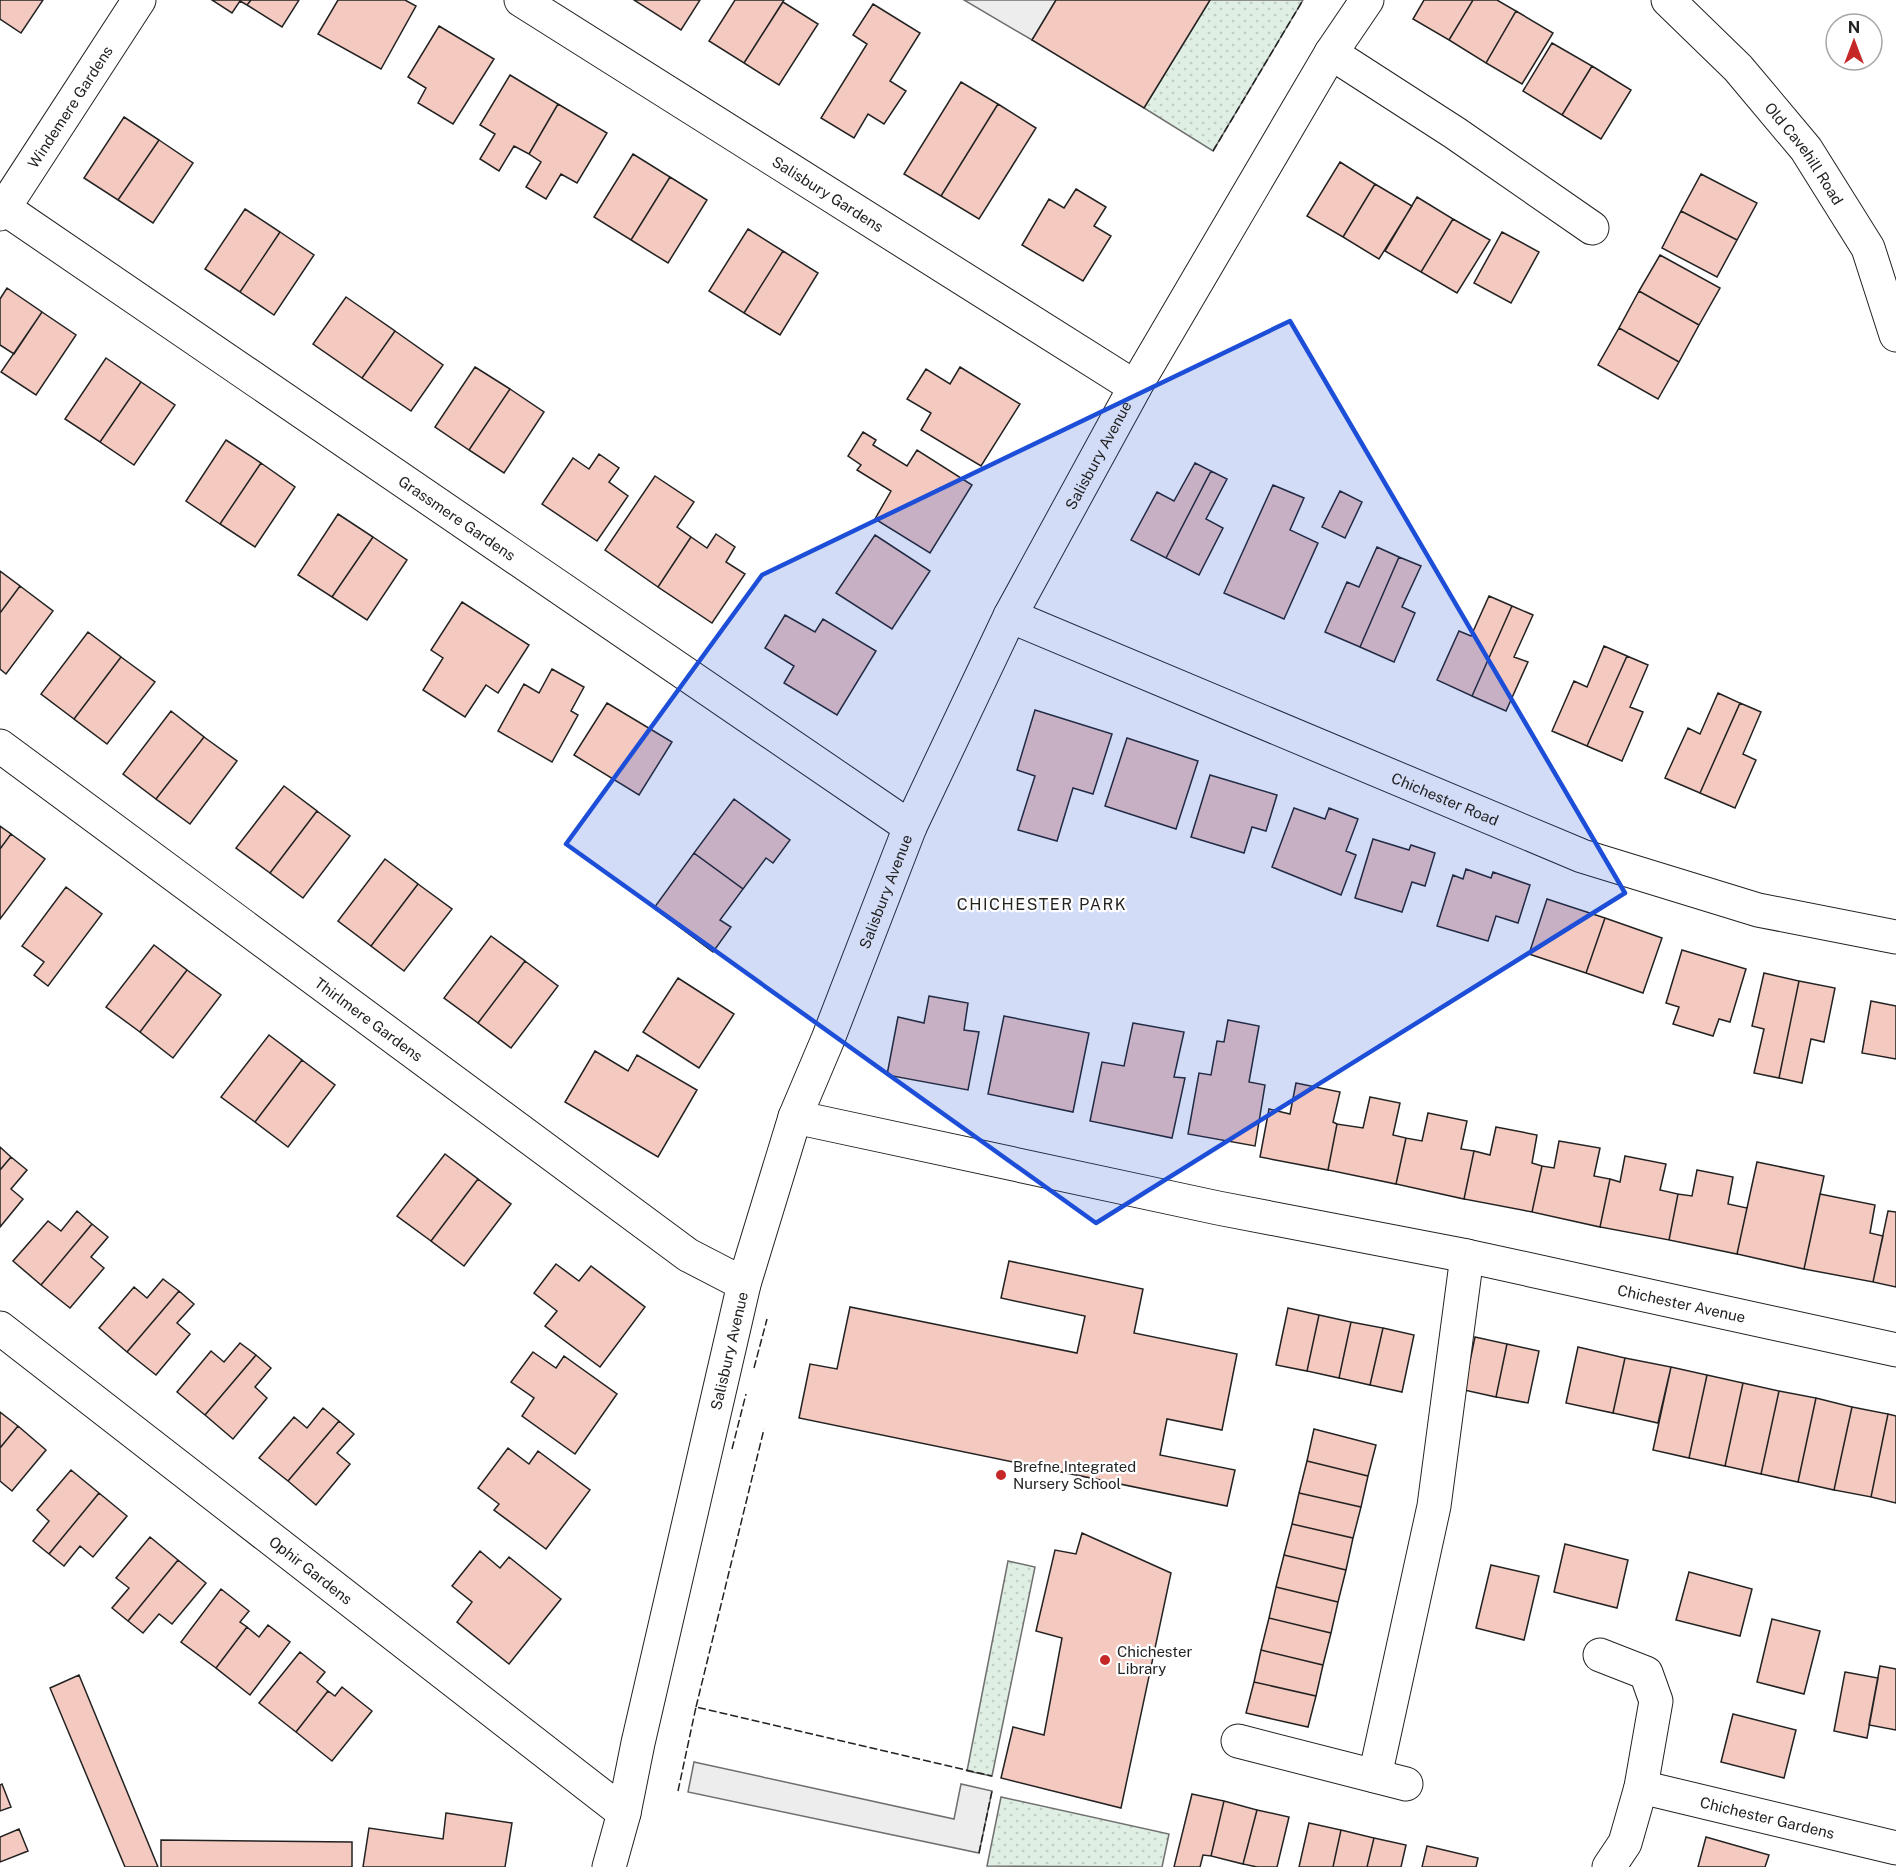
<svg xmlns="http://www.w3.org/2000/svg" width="1896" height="1867" viewBox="0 0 1896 1867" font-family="'Public Sans',sans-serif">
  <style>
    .grass { fill: url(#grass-dots); stroke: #6f6f6f; stroke-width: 1.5 }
    .parking { fill: #ededed; stroke: #6f6f6f; stroke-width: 1.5 }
    .building { fill: #f3c9c0; stroke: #222; stroke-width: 1.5 }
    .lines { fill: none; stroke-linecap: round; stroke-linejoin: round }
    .street-casing { stroke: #222; stroke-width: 35 }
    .street { stroke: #fff; stroke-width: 33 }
    .fence { stroke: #222; stroke-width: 1.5; stroke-dasharray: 8 3; stroke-linecap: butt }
    .marked { fill: #1d4ed8; fill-opacity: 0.2; stroke: #1d4ed8; stroke-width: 4.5; stroke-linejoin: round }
    .poi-dot { fill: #c62828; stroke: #fff; stroke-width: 2 }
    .labels { text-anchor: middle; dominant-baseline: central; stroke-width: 4.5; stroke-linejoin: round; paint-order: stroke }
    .street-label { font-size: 15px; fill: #222; stroke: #fff }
    .poi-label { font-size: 15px; fill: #222; stroke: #fff; text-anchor: start }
    .neighbourhood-label { font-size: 16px; letter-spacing: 1.5px; fill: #222; stroke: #fff }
  </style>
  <defs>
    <pattern id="grass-dots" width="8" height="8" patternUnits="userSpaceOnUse" patternTransform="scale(1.5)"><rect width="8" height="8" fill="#e0efe3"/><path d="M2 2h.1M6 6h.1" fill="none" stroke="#c0cdc2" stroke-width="1.8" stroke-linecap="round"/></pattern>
  </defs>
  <rect width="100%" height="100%" fill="#fff"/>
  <!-- grass -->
  <path class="grass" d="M1210,0H1303L1213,151L1144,108Z
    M1008,1561L1035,1567L992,1776L967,1771Z
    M1001,1797L1169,1834L1162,1867L987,1866Z"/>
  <!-- parking -->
  <path class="parking" d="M964,0H1056L1032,40Z
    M694,1762L954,1819L961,1784L992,1791L979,1853L688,1792Z"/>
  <!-- building -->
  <path class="building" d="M0,0H43L21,33L0,19Z
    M212,0H251L247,5L240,1L232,13Z
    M251,0H299L282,27L247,5Z
    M338,0H405L416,6L381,69L318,34Z
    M634,0H700L681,30Z
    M735,0H784L744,63L709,41Z
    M1056,0H1210L1144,108L1032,40Z
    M1424,0H1473L1449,40L1413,19Z
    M1473,0H1497L1516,11L1486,63L1449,40Z
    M783,2L818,24L779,85L744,63Z
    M873,4L920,33L890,81L906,91L884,124L868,114L854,138L821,118L867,44L853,35Z
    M1516,11L1553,33L1522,84L1486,63Z
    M439,26L494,59L453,124L418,103L426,88L408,77Z
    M1552,43L1592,66L1562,115L1523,91Z
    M1592,66L1631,90L1601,139L1562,115Z
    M510,75L558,104L529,154L514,146L499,171L480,159L495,134L480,125Z
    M961,82L998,104L941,196L904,174Z
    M558,104L607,133L577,183L561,174L546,199L526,187L541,162L529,154Z
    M998,104L1036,128L979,219L941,196Z
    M124,117L159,140L118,200L84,178Z
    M159,140L193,163L153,223L118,200Z
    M633,154L670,177L631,240L594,217Z
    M1340,162L1375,184L1343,237L1307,216Z
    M1701,174L1757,203L1737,240L1681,211Z
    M670,177L707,200L668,263L631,240Z
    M1375,184L1412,206L1379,259L1343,237Z
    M1076,189L1106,207L1094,226L1111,236L1083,281L1022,245L1049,199L1064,208Z
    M1417,197L1453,219L1421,272L1385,251Z
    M245,209L280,232L240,292L205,269Z
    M1681,211L1737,240L1717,277L1662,248Z
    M1453,219L1490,240L1457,293L1421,272Z
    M748,229L783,251L744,313L709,291Z
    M280,232L314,255L274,315L240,292Z
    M1502,232L1539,252L1511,303L1474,283Z
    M783,251L818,273L780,335L744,313Z
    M1660,255L1720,288L1699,325L1639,291Z
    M7,288L42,312L14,354L0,345V299Z
    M1639,291L1699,325L1679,362L1619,328Z
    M346,297L395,331L362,378L313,344Z
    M42,312L76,335L36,395L1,372Z
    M1619,328L1679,362L1658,399L1598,365Z
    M395,331L443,365L411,411L362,378Z
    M106,358L141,382L100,442L65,419Z
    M475,367L510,389L469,450L435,427Z
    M960,367L1020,404L981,466L921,430L931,413L907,399L926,369L950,384Z
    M141,382L175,405L134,465L100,442Z
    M510,389L544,412L504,473L469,450Z
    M863,432L876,440L873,445L907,466L917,450L972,485L930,553L875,519L891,491L857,470L861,465L848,456Z
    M226,440L261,463L220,524L186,501Z
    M599,454L619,468L609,482L628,496L597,541L542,504L573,458L589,469Z
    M261,463L295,487L255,547L220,524Z
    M1195,463L1211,471L1166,558L1131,540L1157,492L1174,501Z
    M1211,471L1227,479L1206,519L1223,528L1199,575L1166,558Z
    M655,476L694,502L677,527L691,537L658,587L605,550Z
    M1273,485L1304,498L1290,530L1318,543L1284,619L1224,593Z
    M1340,491L1362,502L1345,538L1322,527Z
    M338,514L373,537L332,597L298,575Z
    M716,534L735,547L726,562L745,574L712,623L658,587L691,537L707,548Z
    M875,535L930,571L892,629L836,593Z
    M373,537L407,560L367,620L332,597Z
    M1377,547L1399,557L1360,647L1325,632L1347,582L1359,587Z
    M1399,557L1421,566L1402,607L1415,613L1394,662L1360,647Z
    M0,571L20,586L0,613Z
    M20,586L53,611L6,674L0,669V613Z
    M1489,596L1512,606L1472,696L1437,680L1459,631L1471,636Z
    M462,602L529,645L498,693L486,685L465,717L423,690L443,658L431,650Z
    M1512,606L1533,615L1514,657L1528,662L1506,711L1472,696Z
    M785,615L815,632L823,619L876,651L837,715L784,683L794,666L765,648Z
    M88,632L121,657L74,719L41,694Z
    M1604,646L1627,656L1587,746L1552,731L1574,681L1587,687Z
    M1627,656L1648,665L1630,707L1643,712L1622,761L1587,746Z
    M121,657L155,682L107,744L74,719Z
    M552,669L584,687L571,711L578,715L552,762L498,731L524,684L539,693Z
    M1718,693L1740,703L1700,793L1665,778L1688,728L1700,734Z
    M607,703L672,742L639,795L574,755Z
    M1740,703L1761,712L1743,754L1756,760L1735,808L1700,793Z
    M1035,710L1112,734L1093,794L1073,788L1057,841L1018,830L1035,776L1017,770Z
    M171,711L204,737L156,799L123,774Z
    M204,737L237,761L190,824L156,799Z
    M1127,738L1198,761L1176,829L1105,806Z
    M1210,775L1277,795L1266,831L1252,827L1244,853L1191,837Z
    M284,786L317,811L270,873L236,848Z
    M734,799L790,840L773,863L766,858L743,889L694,853Z
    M1294,808L1325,819L1329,808L1358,819L1346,851L1356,855L1341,895L1272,867Z
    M317,811L350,836L303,898L270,873Z
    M0,826L11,834L0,849Z
    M11,834L45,859L0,919V849Z
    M1373,839L1409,850L1411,845L1435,853L1425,886L1412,882L1402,912L1355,898Z
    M694,853L743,889L720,920L731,927L713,952L654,908Z
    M385,859L418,884L371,946L338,921Z
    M1466,869L1491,878L1493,872L1530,885L1518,923L1496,916L1488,941L1437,926L1453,875L1463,879Z
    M418,884L452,909L404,971L371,946Z
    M66,887L102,914L48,986L34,975L44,962L22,946Z
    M1547,899L1605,918L1586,973L1529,954Z
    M1605,918L1662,938L1643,993L1586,973Z
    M491,936L525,961L478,1023L444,998Z
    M154,945L187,970L140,1032L106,1007Z
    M1682,950L1746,969L1730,1022L1719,1019L1713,1036L1673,1024L1679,1007L1666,1003Z
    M525,961L558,986L511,1048L478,1023Z
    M187,970L221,995L173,1058L140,1032Z
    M1764,973L1799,981L1779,1078L1754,1073L1764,1029L1752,1026Z
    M678,978L734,1014L699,1068L643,1032Z
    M1799,981L1835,988L1824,1042L1811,1039L1802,1083L1779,1078Z
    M929,996L968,1003L964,1030L979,1032L968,1090L887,1075L898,1017L924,1023Z
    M1871,1001L1896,1006V1059L1862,1053Z
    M1004,1016L1089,1033L1073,1112L988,1094Z
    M1228,1020L1259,1026L1249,1082L1265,1085L1255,1146L1188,1134L1199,1073L1211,1075L1217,1041L1224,1042Z
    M1133,1023L1184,1032L1174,1077L1185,1078L1172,1138L1090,1121L1102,1062L1124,1066Z
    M269,1035L302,1060L255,1122L221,1097Z
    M595,1051L628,1071L637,1055L697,1090L658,1157L565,1102Z
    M302,1060L335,1085L288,1147L255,1122Z
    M1296,1083L1340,1092L1333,1122L1337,1124L1328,1170L1260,1157L1269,1109L1290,1114Z
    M1370,1097L1400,1103L1393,1135L1406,1138L1396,1184L1328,1170L1337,1124L1363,1128Z
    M1428,1113L1467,1121L1461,1149L1474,1151L1464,1199L1396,1184L1406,1138L1422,1141Z
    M1496,1127L1537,1135L1532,1163L1542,1166L1532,1212L1464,1199L1474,1151L1490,1155Z
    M1559,1141L1600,1148L1594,1176L1610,1179L1600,1227L1532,1212L1542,1166L1554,1168Z
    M0,1147L11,1157L0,1170Z
    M445,1154L478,1179L431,1241L397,1216Z
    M1625,1156L1666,1164L1660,1190L1678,1194L1669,1240L1600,1227L1610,1179L1620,1182Z
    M11,1157L27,1170L11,1189L23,1199L0,1227V1170Z
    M1757,1162L1824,1176L1804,1269L1737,1254Z
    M1697,1170L1733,1177L1728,1204L1747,1208L1737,1254L1669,1240L1678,1194L1692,1196Z
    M478,1179L511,1204L464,1266L431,1241Z
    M1820,1194L1875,1205L1870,1233L1883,1236L1873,1282L1804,1269Z
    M77,1211L92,1224L41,1285L13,1261L48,1221L61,1231Z
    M1888,1211L1896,1212V1287L1873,1282Z
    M92,1224L108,1237L91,1257L104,1268L70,1308L41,1285Z
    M1009,1261L1143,1289L1134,1333L1237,1354L1222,1430L1167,1419L1160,1455L1235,1470L1227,1506L799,1418L810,1364L837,1369L850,1307L1077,1353L1085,1316L1001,1298Z
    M556,1264L579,1281L591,1266L645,1307L600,1367L545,1326L557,1311L534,1293Z
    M163,1279L179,1291L127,1352L99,1328L134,1287L147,1298Z
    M179,1291L194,1304L177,1323L190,1334L156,1375L127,1352Z
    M1288,1308L1319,1315L1307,1371L1276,1365Z
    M1319,1315L1351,1322L1339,1378L1307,1371Z
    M1351,1322L1383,1328L1370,1385L1339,1378Z
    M1383,1328L1414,1335L1402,1392L1370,1385Z
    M1475,1337L1507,1344L1496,1397L1464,1390Z
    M240,1343L256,1355L205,1415L177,1392L211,1351L224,1362Z
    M1507,1344L1539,1351L1528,1403L1496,1397Z
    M1578,1347L1625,1358L1613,1413L1566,1403Z
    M533,1352L556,1368L564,1356L617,1394L575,1454L522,1416L534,1398L511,1382Z
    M256,1355L271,1368L255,1387L267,1398L233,1439L205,1415Z
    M1625,1358L1671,1367L1658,1423L1613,1413Z
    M1671,1367L1707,1375L1689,1458L1653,1450Z
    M1707,1375L1743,1383L1725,1466L1689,1458Z
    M1743,1383L1779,1391L1761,1474L1725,1466Z
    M1779,1391L1816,1398L1798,1482L1761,1474Z
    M1816,1398L1852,1407L1834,1490L1798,1482Z
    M1852,1407L1888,1414L1871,1497L1834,1490Z
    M323,1408L339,1421L288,1481L259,1458L294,1417L307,1428Z
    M0,1412L18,1426L0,1448Z
    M1888,1414L1896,1416V1503L1871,1497Z
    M339,1421L354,1434L337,1453L350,1464L316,1505L288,1481Z
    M18,1426L46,1450L12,1491L0,1481V1448Z
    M1314,1429L1376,1445L1368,1476L1307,1461Z
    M508,1448L529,1464L538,1451L590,1490L546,1549L494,1510L499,1504L478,1488Z
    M1307,1461L1368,1476L1361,1507L1299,1493Z
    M71,1470L99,1493L49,1554L33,1541L49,1521L37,1510Z
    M99,1493L127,1516L93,1557L80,1546L64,1566L49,1554Z
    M1299,1493L1361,1507L1353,1538L1292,1524Z
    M1292,1524L1353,1538L1346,1570L1284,1555Z
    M1082,1533L1171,1573L1121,1808L1001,1778L1013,1727L1044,1735L1062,1638L1036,1631L1055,1550L1076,1554Z
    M150,1537L178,1560L128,1621L112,1608L129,1588L116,1578Z
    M1565,1544L1628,1560L1617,1608L1554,1592Z
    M480,1551L500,1568L509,1557L561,1599L509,1664L457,1622L472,1602L452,1586Z
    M1284,1555L1346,1570L1338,1602L1276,1587Z
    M178,1560L206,1583L172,1624L159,1614L143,1633L128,1621Z
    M1491,1565L1539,1576L1524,1640L1476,1628Z
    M1689,1572L1752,1589L1740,1636L1676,1620Z
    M1276,1587L1338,1602L1331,1633L1269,1618Z
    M221,1589L249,1611L240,1622L247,1627L216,1668L181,1642Z
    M1269,1618L1331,1633L1323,1665L1261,1650Z
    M1772,1619L1820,1631L1804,1694L1757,1682Z
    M268,1625L290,1642L250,1695L216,1668L247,1627L259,1637Z
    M1261,1650L1323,1665L1316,1696L1254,1682Z
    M300,1652L325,1672L317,1682L328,1691L296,1732L259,1703Z
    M1880,1666L1896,1669V1730L1869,1725Z
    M1845,1672L1878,1678L1867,1738L1834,1731Z
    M79,1675L158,1867H125L50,1688Z
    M1254,1682L1316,1696L1308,1727L1246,1713Z
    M342,1687L372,1711L332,1761L296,1732L328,1691L335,1696Z
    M1733,1714L1796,1730L1784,1778L1721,1762Z
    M2,1784L11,1807L0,1811V1785Z
    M1192,1794L1224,1801L1211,1856L1203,1855L1200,1867H1174Z
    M1224,1801L1257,1810L1243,1864L1211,1856Z
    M1257,1810L1289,1817L1277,1867H1257L1243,1864Z
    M446,1813L512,1823L505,1867H363L369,1828L443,1839Z
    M1309,1823L1341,1830L1333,1867H1299Z
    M19,1829L28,1851L0,1862V1837Z
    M1341,1830L1374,1838L1367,1867H1333Z
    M1706,1837L1769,1855L1765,1867H1698Z
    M1374,1838L1406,1845L1401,1867H1367Z
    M161,1840L352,1842V1867H161Z
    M1427,1846L1478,1858L1476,1867H1422Z"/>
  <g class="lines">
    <!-- street casing -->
    <g class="street-casing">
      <g id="street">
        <path id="s1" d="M521,0L1135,387"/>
        <path id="s2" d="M1668,0L1738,68L1806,149L1868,248L1896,335"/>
        <path d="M1331,53L1455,133L1592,228"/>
        <path id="s3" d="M4,208L910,827"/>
        <path id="s4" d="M0,214L139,0"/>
        <path id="s5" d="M1010,616L1582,856L1758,910L1896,937"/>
        <path id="s6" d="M0,746L688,1255L744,1284"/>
        <path id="s7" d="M795,1117L1218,1208L1467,1256L1896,1350"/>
        <path id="s8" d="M0,1328L624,1813"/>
        <path d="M1600,1655L1646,1673L1656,1701L1641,1787L1625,1843L1609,1867"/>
        <path d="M1238,1741L1406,1784"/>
        <path d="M1375,1776L1434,1506L1467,1256"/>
        <path id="s9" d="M1641,1787L1896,1848"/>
        <path id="s10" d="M609,1867L624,1813L638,1743L744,1284L795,1117L828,1039L910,827L1010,616L1135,387L1331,53L1367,0"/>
      </g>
    </g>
    <!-- street -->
    <use href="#street" class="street"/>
    <!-- fence -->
    <path class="fence" d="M1213,151L1303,0
      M754,1368L767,1319
      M732,1449L746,1394
      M696,1707L764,1429
      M678,1791L696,1707L992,1776
      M979,1853L992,1791"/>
  </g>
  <!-- marked area -->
  <path class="marked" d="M1290,321L1625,893L1096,1223L566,844L762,575Z"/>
  <!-- markers -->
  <g class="poi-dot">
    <circle cx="1001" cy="1475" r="6"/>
    <circle cx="1105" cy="1660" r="6"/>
  </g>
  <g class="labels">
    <!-- street labels -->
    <g class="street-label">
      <text stroke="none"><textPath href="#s4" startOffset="128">Windemere Gardens</textPath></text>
      <text stroke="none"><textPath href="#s2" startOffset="206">Old Cavehill Road</textPath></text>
      <text stroke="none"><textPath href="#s1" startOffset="363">Salisbury Gardens</textPath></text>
      <text stroke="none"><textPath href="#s10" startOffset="1502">Salisbury Avenue</textPath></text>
      <text stroke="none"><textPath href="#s3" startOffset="549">Grassmere Gardens</textPath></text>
      <text stroke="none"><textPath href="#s5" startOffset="472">Chichester Road</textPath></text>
      <text stroke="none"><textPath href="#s10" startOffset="1016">Salisbury Avenue</textPath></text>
      <text stroke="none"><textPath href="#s6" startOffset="459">Thirlmere Gardens</textPath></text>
      <text stroke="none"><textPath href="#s7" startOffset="906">Chichester Avenue</textPath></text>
      <text stroke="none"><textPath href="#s10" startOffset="530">Salisbury Avenue</textPath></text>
      <text stroke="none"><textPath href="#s8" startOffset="394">Ophir Gardens</textPath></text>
      <text stroke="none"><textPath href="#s9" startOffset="130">Chichester Gardens</textPath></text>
    </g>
    <!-- poi labels -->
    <g class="poi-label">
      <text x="1013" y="1466">Brefne Integrated<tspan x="1013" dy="17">Nursery School</tspan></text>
      <text x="1117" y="1651">Chichester<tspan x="1117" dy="17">Library</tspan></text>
    </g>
    <!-- neighbourhood labels -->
    <g class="neighbourhood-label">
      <text x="1042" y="904">CHICHESTER PARK</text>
    </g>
  </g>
  <!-- north arrow -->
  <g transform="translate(1854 42)"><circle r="28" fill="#ffffff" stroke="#a7a7a7" stroke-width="1.5"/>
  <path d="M0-4.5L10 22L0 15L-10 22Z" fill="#c62828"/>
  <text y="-9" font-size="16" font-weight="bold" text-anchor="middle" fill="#222222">N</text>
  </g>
</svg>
